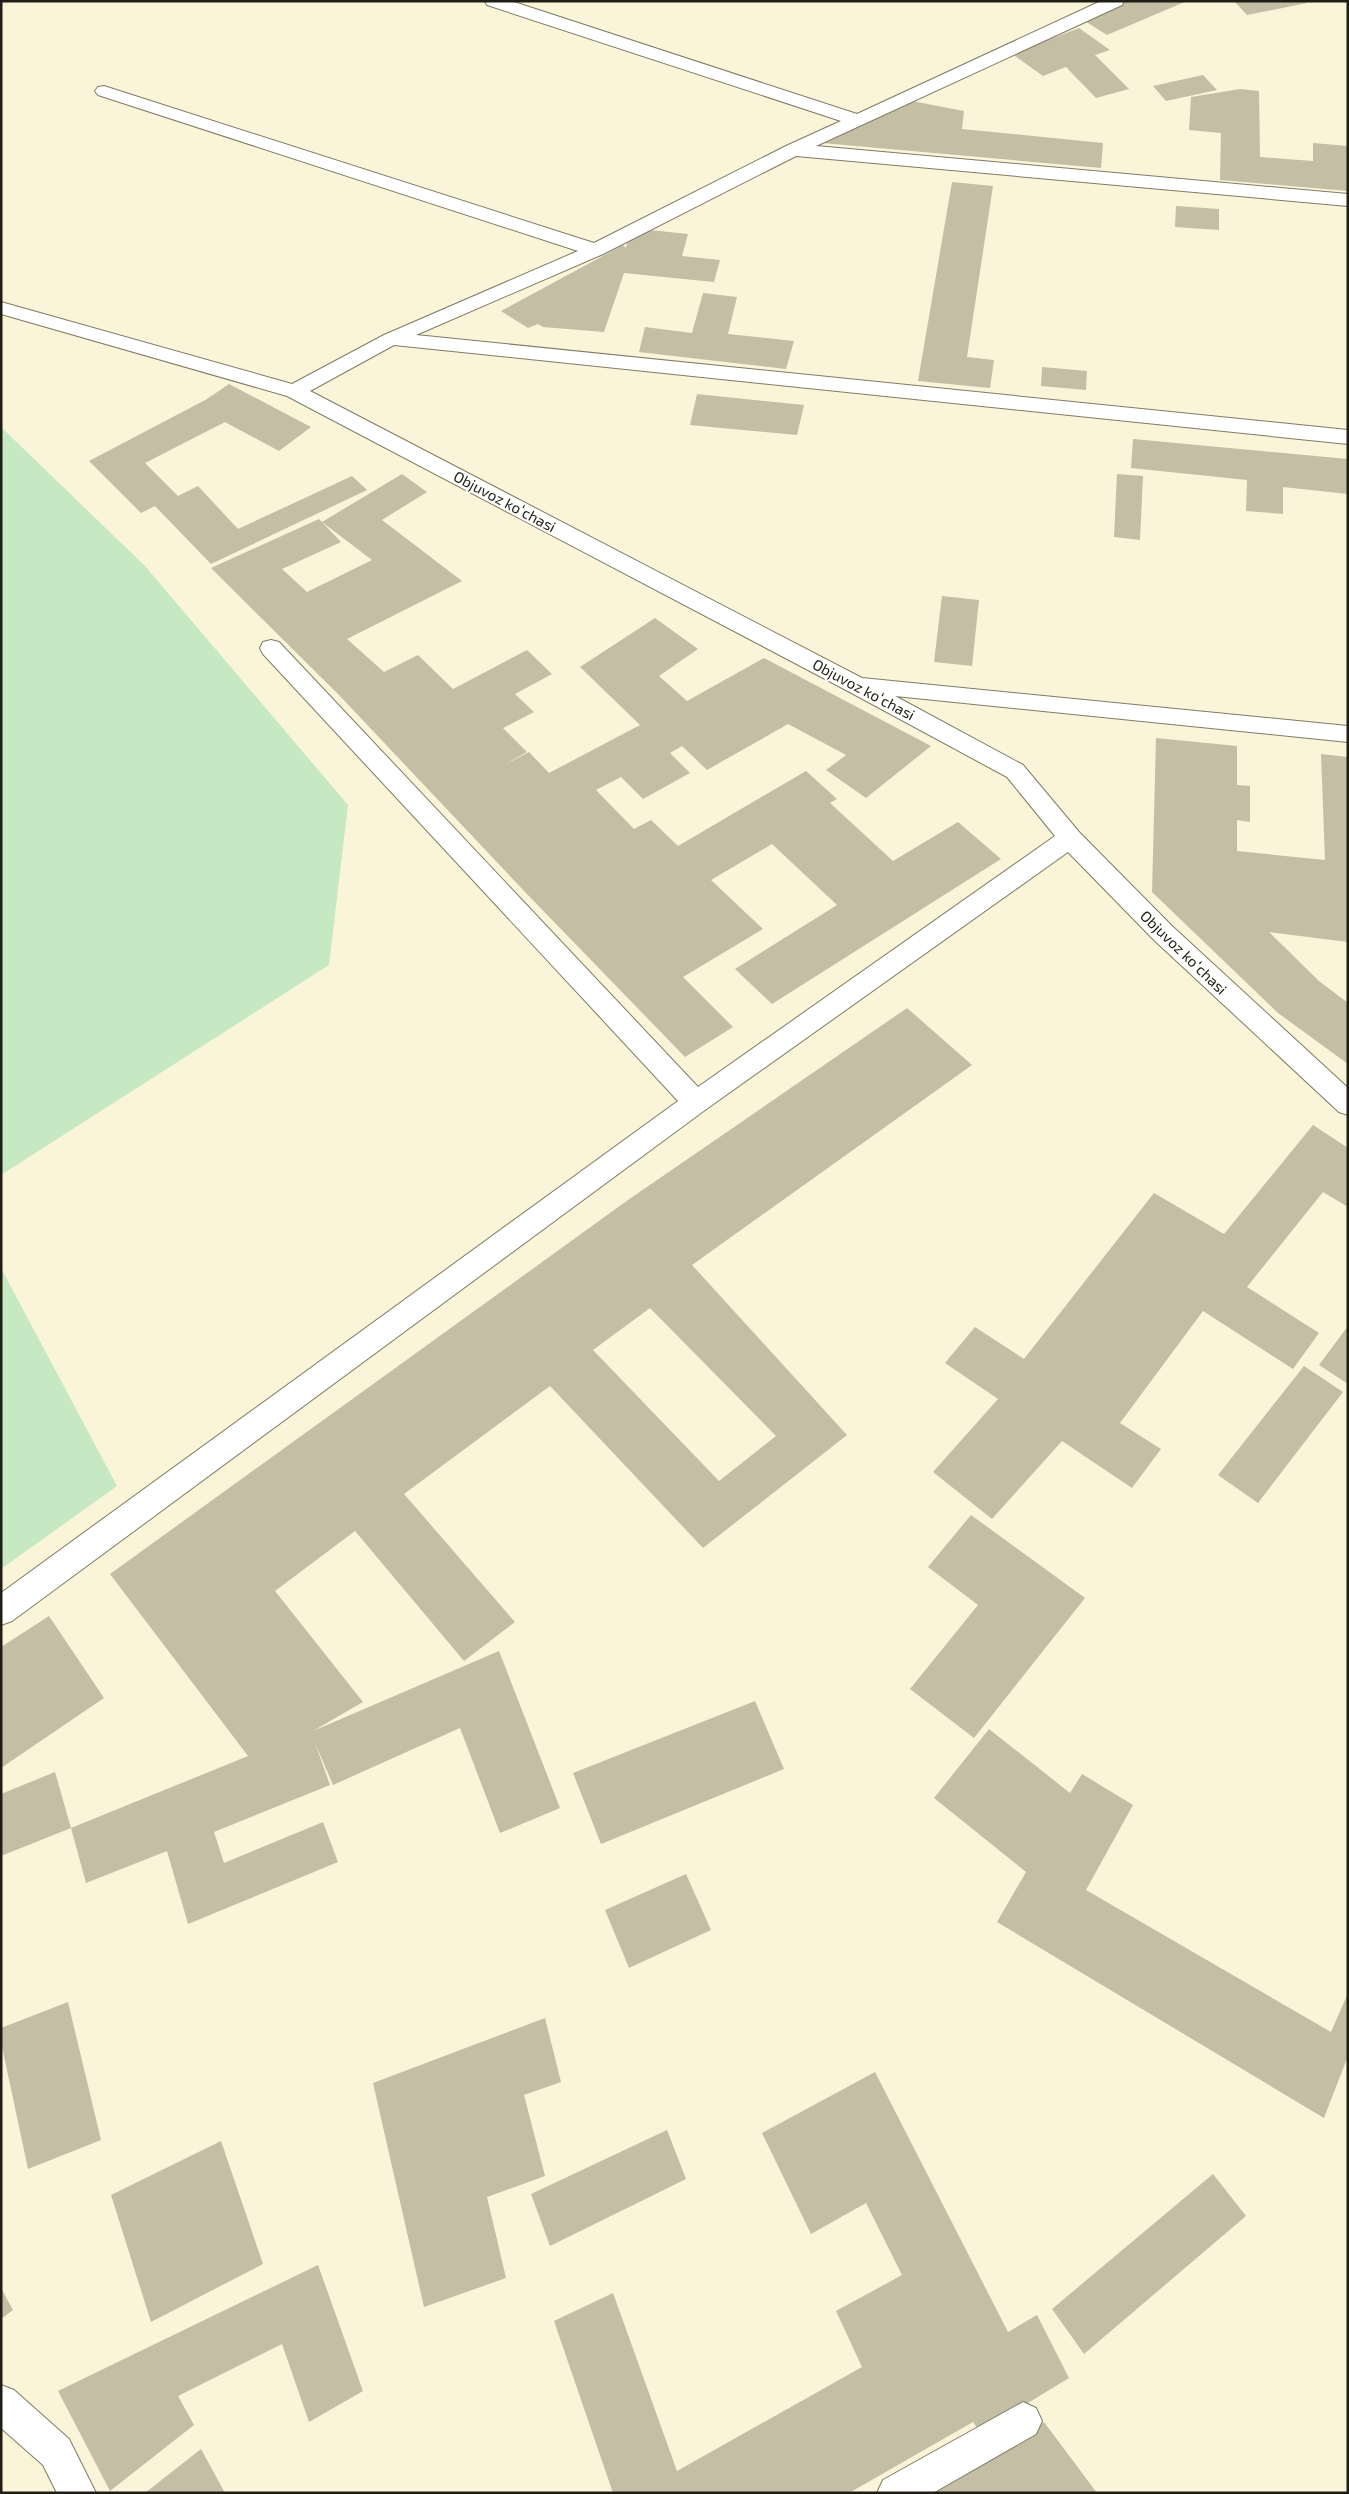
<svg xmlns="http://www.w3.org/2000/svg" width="1349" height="2494" viewBox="0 0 1349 2494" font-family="'Exo 2',sans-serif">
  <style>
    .green { fill: #c6e9c3 }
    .building { fill: #c4bea4; fill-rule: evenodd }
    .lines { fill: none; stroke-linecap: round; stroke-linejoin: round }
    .street-casing { stroke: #807b63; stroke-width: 2 }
    .street { fill: #fff; fill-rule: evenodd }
    .labels { text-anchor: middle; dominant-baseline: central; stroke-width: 4; stroke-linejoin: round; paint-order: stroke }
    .street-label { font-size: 15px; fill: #201e14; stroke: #fff }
  </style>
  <rect width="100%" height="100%" fill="#faf4d9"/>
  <!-- green -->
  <path class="green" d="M1,427L145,566L348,805L329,965L1,1175Z
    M1,1268L117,1486L1,1569Z"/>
  <!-- building -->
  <path class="building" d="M1119,1H1187L1107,35L1080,18Z
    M1234,1H1305L1307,3L1247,15Z
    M1079,28L1110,50L1095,55L1129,89L1096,98L1066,67L1043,76L1012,54Z
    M1203,75L1217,90L1166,101L1153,86Z
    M1240,89L1259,91L1260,157L1313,161V143L1348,146V191L1220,180L1221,133L1189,130L1191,97Z
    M912,101L964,111L962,129L1103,143L1101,168L822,143Z
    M952,182L993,186L967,357L994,360L990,388L918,381Z
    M1176,206L1219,209V230L1175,227Z
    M640,229L688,234L682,256L720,260L714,282L624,273L604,332L543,327L538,324L528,328L501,311L623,245L626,248L628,240L631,241L633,236H639Z
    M703,293L737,297L728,334L794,341L786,369L639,352L645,327L692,333Z
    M1042,367L1087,371L1086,390L1041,386Z
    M229,384L311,427L279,451L225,422L145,463L178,496L198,486L238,529L352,476L367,490L211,564L155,506L141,513L89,461L207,399Z
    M697,394L804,405L797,435L690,425Z
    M1133,439L1348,459V494L1283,487V514L1246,511L1247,480L1131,468Z
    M402,474L427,492L382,520L462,581L347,639L384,672L418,655L453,689L527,650L552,674L515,694L534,712L503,728L527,752L503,766L529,752L549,773L640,725L580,667L655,618L698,649L659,676L687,701L764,658L931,746L866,798L826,770L846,755L788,724L707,770L682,746L670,753L690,773L643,799L621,777L596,790L634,829L651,820L678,846L806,771L837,799L830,803L893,861L958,822L1001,859L772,1004L735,969L837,905L772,844L711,880L763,929L683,977L733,1027L685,1057L525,892L339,695L211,568L319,519L341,542L282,569L307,592L372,560L322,522Z
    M1117,474L1143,476L1140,540L1114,537Z
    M942,596L979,600L972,666L934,662Z
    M1156,738L1237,746V785L1250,786V822L1237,820V851L1325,860L1321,754L1348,757V942L1269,932L1319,981L1348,1003V1064L1278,1013L1152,892Z
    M907,1008L972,1065L692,1265L847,1435L703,1548L550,1386L404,1494L515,1622L464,1661L355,1531L275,1591L363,1702L313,1731L499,1651L560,1808L500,1833L460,1728L333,1785L315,1743L330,1785L214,1832L224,1863L323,1822L338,1862L188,1924L167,1851L86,1883L71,1828L1,1856V1794L55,1772L71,1828L248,1756L110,1574L628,1200ZM650,1308L776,1436L719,1481L593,1350Z
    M1313,1125L1348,1148V1207L1323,1192L1247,1287L1319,1333L1293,1369L1203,1311L1120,1423L1161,1449L1132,1488L1062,1441L992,1519L933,1472L998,1399L945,1363L975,1327L1024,1359L1154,1193L1224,1234Z
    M1348,1326V1384L1319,1365Z
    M1304,1366L1343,1392L1258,1503L1218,1475Z
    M971,1515L1085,1598L974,1738L910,1689L978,1605L928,1567Z
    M49,1616L104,1698L1,1768V1647Z
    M755,1701L784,1769L601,1844L573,1773Z
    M989,1729L1070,1793L1082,1774L1133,1805L1086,1890L1331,2032L1348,1993V2062L1346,2061L1324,2118L997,1922L1026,1872L934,1798Z
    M686,1874L711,1930L629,1968L605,1910Z
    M68,2002L101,2140L28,2169L1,2042V2028Z
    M545,2018L561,2082L524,2095L545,2176L487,2197L506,2278L424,2307L373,2083Z
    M875,2072L1008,2332L1037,2315L1069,2378L980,2432L973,2422L849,2493H613L554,2321L613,2293L677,2471L862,2367L836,2311L902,2275L866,2203L811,2234L762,2133Z
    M667,2130L686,2179L550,2246L531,2194Z
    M221,2141L263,2264L151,2322L111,2195Z
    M1213,2174L1246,2216L1084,2354L1052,2309Z
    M318,2265L363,2391L309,2422L282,2344L178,2396L194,2425L110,2491L58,2391Z
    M1,2288L13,2310L1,2319Z
    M1044,2422L1097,2493H930Z
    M201,2449L225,2493H145Z"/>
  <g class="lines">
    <!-- street casing -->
    <g class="street-casing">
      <path id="street" d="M485,1H511L857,114L1101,1H1124L1122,5L816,146L1348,194V206L796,156L603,254L416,335L1348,430V444L394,345L310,391L862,678L1348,726V742L895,696L1023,765L1079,832L1172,926L1348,1088V1115L1339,1112L1154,940L1068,852L705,1110L12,1621L1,1625V1593L678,1101L263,654L260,648L263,642L271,640L279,642L698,1087L1055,836L1007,777L846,690L287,396L1,314V302L292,384L384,335L578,251L98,95L95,91L98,87L104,86L594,243L786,146L841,121L487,5Z
        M1,2385L14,2390L69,2439L96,2493H57L43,2465L1,2428Z
        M1023,2402L1036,2408L1042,2421L1036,2434L933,2493H877L883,2480Z"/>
    </g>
    <!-- street -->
    <use href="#street" class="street"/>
  </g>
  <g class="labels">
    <!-- street labels -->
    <g class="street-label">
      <text transform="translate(505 501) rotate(28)">Objuvoz koʻchasi</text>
      <text transform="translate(864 689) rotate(28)">Objuvoz koʻchasi</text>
      <text transform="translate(1184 952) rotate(44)">Objuvoz koʻchasi</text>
    </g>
  </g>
  <!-- border -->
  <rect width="1349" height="2494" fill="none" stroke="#201e14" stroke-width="5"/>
</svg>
